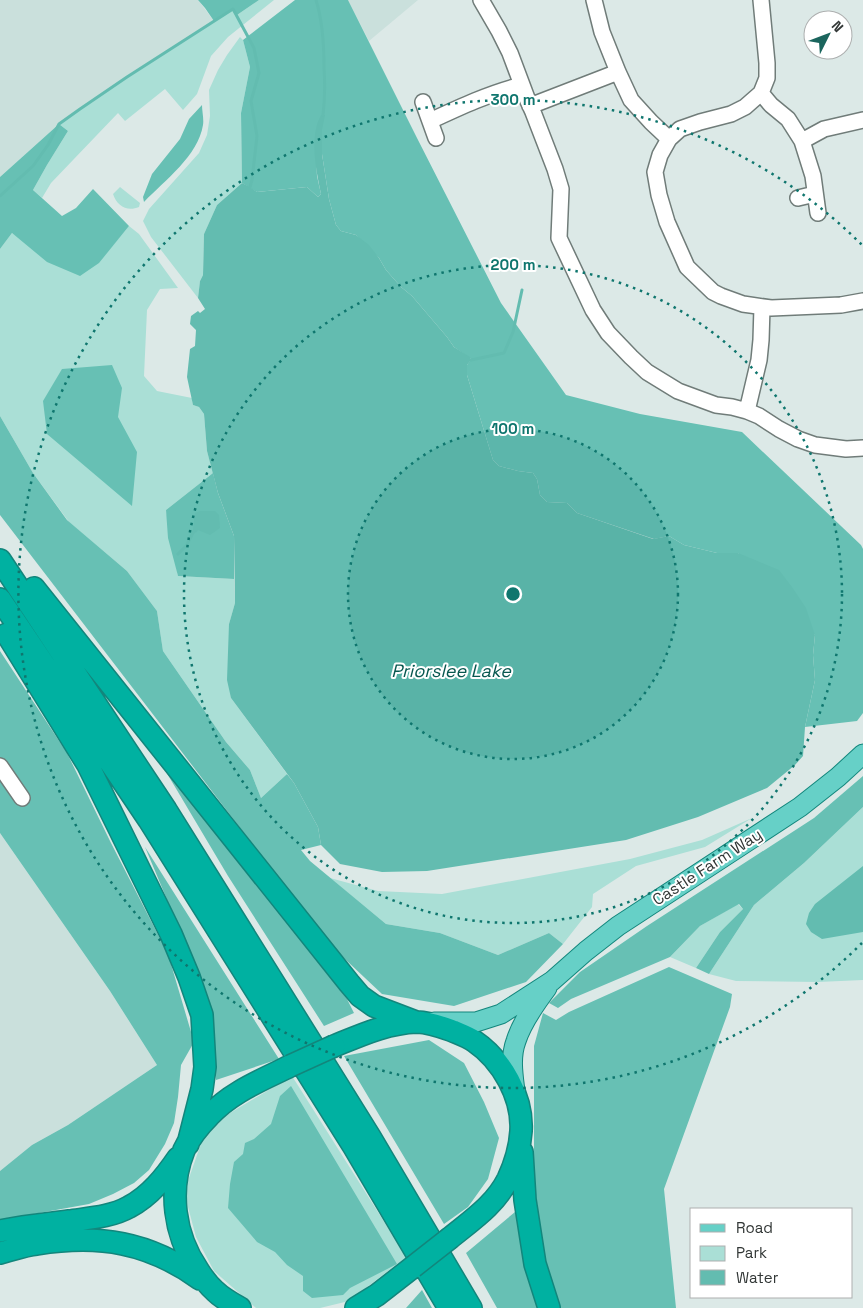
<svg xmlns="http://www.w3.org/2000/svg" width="863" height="1308" viewBox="0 0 863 1308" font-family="'Space Grotesk',sans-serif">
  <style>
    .built { fill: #cae0dc }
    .green { fill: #aadfd6 }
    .forest { fill: #67c0b4 }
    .water { fill: #63bcb0 }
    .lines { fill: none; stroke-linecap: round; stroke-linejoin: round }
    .stream { stroke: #63bcb0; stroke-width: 3 }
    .minor-casing { stroke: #707c79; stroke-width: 18 }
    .major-casing { stroke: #12867c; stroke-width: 21 }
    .highway-casing { stroke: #12867c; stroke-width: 24 }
    .minor { stroke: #fff; stroke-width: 15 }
    .major { stroke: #66d0c7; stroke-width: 19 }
    .highway { stroke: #00b1a1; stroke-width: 21 }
    .highway-bridge-casing { stroke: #12867c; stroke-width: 24; stroke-linecap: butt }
    .highway-bridge { stroke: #00b1a1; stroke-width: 21 }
    .ring { fill: none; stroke: #0f766e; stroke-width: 2.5; stroke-dasharray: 2.5 5 }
    .labels { text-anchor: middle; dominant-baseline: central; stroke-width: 4; stroke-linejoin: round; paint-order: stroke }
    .street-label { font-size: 16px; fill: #323736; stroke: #fff }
    .water-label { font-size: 18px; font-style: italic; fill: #085850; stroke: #fff }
    .centre { fill: #0f766e; stroke: #fff; stroke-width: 2.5 }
    .ring-label { font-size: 15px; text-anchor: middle; font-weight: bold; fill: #0f766e; stroke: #fff; stroke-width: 4; stroke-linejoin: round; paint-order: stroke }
  </style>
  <rect width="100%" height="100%" fill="#dce9e7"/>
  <!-- built -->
  <path class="built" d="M0,0H198L214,21L59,124L0,177Z
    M348,0H418L369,41Z
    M0,833L110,991L157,1065L68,1125L32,1145L0,1171Z"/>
  <!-- green -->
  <path class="green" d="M259,0H274L228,37L211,56L197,94L183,110L165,89L125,121L118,113L51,183L42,198L33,190L47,165L68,131L59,124C115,82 175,46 233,9L237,15Z
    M240,37L243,40L250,67L241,113L242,183L217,205L204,234L203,275L200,281L198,298L151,237L143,221L149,209L199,153L207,135L210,116L209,90L218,70L227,55Z
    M120,187L140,203L139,207C127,212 117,206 113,194Z
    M129,226L139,234L178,288L160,289L147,310L144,376L157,391L192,398L193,405L199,407L204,414L207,451L213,473L166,510L178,576L234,579L235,603L229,624L231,698L287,774L261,798L250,770L226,742L163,651L157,611L127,571L69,522L33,473L0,416V249L12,233L22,240L99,262Z
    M863,807V980L818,982L736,981L709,974L754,905L804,863Z
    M752,818L705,847L636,866L593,894L592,907L563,944L549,933L498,955L440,933L386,924L330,878L378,891L442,894L630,859L702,840Z
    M738,904L743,909L720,932L696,968L670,957L700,926Z
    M292,1076L407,1258L397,1264L349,1301L320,1308H256L214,1271L196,1237L184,1192L202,1141L225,1116Z"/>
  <!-- forest -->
  <path class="forest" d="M198,0H259L237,15L233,9L214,21L205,8Z
    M295,0H348L417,138L501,303L566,395L640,414L742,432L861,545L863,549V713L857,721L805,727L815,680L813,655L815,635L738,553H717L684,545L669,536L654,539L577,513L567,503L547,502L540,495L537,479L533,473L518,471L499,466L493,460L467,375V365L471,359L454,347L447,337L412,296L401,287L386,270L379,258L356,235L341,231L336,225L329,199L322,154V130L315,143L317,176L321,194L318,197L307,187L257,192L242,183L241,113L250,67L243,40Z
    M202,105C202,111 204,119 203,125C198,156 165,180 144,202L143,197L152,174L180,139L189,119Z
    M59,124L68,131L47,165L33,190L62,216L76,208L93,189L129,226L99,263L80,276L47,262L12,233L0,249V177Z
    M112,365L122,388L118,417L137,452L132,506L47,434L43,401L62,369Z
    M0,416L33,473L67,520L127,571L157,611L163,651L226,742L250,770L261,798L287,774L294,783L318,827L321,845L301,850L310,861L386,924L440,933L498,955L549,933L563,944L526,982L454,1006L382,994L330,945L0,515Z
    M213,473L218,493L234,536V579L178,576L168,538L166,510Z
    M0,651L67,753L111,843L168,954L194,1042L181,1065L178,1097L174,1123L165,1144L149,1170L134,1183L113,1194L89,1204L17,1217L0,1222V1171L32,1145L68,1125L157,1065L110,991L0,833Z
    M159,760L347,999L354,1013L324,1026L228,876Z
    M863,776V807L804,863L754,905L709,974L696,968L720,932L743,909L739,904L700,926L670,957L571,999L558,1008L549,1003L580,972L647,926L814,818Z
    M145,847L279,1059L216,1080L207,1007L199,976Z
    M669,967L732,994L730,1007L664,1189L676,1308H557L548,1284L534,1181V1046L543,1013L556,1020L569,1012Z
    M429,1040L464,1063L484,1102L499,1138L488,1179L468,1207L444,1224L344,1056Z
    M291,1086L397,1264L350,1288L343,1295L312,1298L303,1291V1276L287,1265L275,1252L257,1242L228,1208L230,1184L234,1162L243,1154L245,1143L254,1139L271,1124L280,1096Z
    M515,1212L542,1308H497L466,1253Z
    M422,1290L432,1308H406Z"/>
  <!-- water -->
  <path class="water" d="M321,115H325L322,130V154L329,199L336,225L341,231L356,235L369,245L379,258L386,270L401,287L412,296L447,337L454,347L470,357L471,360L467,365V375L493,460L499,466L518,471L533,473L537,479L540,495L547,502L567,503L577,513L653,539L669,536L684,545L717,553H738L779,570L792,587L806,608L815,635L813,655L815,680L805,727L803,756L795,765L767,788L698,817L626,840L427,871L382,872L340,864L321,845L318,827L294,783L231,698L227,680L229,624L235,603L234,536L218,493L207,451L204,414L199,407L193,405L187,377L190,349L195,346L196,330L190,324L191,316L198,311L200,313L205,309L198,298L200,281L203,275L204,234L217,205L242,183L250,187L257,192L307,187L318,197L321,194C316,170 309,137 321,115Z
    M200,511H215L219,515L220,528L210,535L198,530L196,533L193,530L195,513Z
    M863,866V932L822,939L811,932L806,924L809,913L815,904Z"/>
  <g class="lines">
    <!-- stream -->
    <path class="stream" d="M316,0C323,22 324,44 324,67C325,83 325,99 323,115
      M0,196L33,166L48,145L59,124L80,109L127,77L233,9L254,48L259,73L251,101L257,136L252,180L250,187
      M471,360L504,353L513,332L522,290
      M178,554L186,546L194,531"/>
    <!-- minor casing -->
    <g class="minor-casing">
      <path id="minor" d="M481,0L499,31L510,53L528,101L533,112L555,169L561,189L559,238L593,310L608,333L631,357L647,372L678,391L716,405L732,407L747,411L759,416L779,429L798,439L815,445L846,449L863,448
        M594,0L602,32L618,72L631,100L651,122L669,139
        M761,0L767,63V78L761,93L745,107L731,114L700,122L680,129L669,139L660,155L655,172L659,195L667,222L687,267L713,292L721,296L743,304L771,308L841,305L863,301
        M761,93L771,105L788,119L802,141L813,176L818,213
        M423,102L436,138
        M530,106L618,72
        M430,121C460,107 490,93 522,85
        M802,141L824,129L863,120
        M798,198L815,194
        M747,411L759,360L761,340L762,307
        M0,766L22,798"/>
    </g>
    <!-- major casing -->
    <g class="major-casing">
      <path id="major" d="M434,1022H476L501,1014L552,981L586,951L618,926L800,807L838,777L863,754
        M515,1091C513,1075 510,1057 516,1041C522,1022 535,1004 547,988"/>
    </g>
    <!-- highway casing -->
    <g class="highway-casing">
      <path id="highway" d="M0,560L166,810L370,1137L471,1308
        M34,588L349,983L360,996L374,1006L416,1022
        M0,599L149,820L354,1147L449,1308
        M7,634L88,765L171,934L189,977L202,1015L205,1067L202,1089L188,1144
        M334,1046C361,1035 387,1023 417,1022C429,1022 442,1027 453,1031C460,1034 468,1037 474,1041C502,1060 523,1097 521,1131C520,1147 515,1164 508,1179C495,1205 472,1220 450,1238
        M522,1152L525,1200L535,1264L549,1308
        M0,1231C23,1226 46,1224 69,1221C90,1218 111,1217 129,1207C150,1196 165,1177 178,1158
        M0,1253C12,1250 25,1245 37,1244C99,1234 149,1242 200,1279
        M240,1308C231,1303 222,1298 215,1291C208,1285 203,1278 198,1270C174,1235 168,1190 184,1150C190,1137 200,1125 209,1116C231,1092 262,1080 290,1066
        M356,1308L377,1295L413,1267"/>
    </g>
    <!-- minor -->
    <use href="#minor" class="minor"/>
    <!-- major -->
    <use href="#major" class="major"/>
    <!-- highway -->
    <use href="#highway" class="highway"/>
    <!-- highway-bridge casing -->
    <g class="highway-bridge-casing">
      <path id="highway-bridge" d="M290,1066L334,1046
        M413,1267L450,1238"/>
    </g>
    <!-- highway-bridge -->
    <use href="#highway-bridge" class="highway-bridge"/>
  </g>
  <!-- distance rings -->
  <circle cx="513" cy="594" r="165" fill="#0f766e" fill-opacity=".12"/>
  <g class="ring">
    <circle cx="513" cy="594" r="165"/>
    <circle cx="513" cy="594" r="329"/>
    <path d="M862 943A494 494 0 1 1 862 245"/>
  </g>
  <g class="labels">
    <!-- street labels -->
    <g class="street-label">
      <text transform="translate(707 867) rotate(-33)">Castle Farm Way</text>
    </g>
    <!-- water labels -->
    <g class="water-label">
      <text x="451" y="670">Priorslee Lake</text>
    </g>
  </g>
  <circle cx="513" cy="594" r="8" class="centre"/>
  <g class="ring-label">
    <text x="513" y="105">300 m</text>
    <text x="513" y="270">200 m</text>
    <text x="513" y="434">100 m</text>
  </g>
  <!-- legend -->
  <rect x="690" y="1208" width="162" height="90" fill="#ffffff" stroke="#adafaf"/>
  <rect x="700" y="1224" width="25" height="8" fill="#66d0c7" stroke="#adafaf"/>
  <text x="736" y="1233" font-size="15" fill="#323736">Road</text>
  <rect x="700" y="1246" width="25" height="15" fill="#aadfd6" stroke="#adafaf"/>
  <text x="736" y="1258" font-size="15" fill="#323736">Park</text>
  <rect x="700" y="1270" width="25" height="15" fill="#63bcb0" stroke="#adafaf"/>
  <text x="736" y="1283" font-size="15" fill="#323736">Water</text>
  <!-- north arrow -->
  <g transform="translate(828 35) rotate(48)"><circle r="24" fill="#ffffff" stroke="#adafaf"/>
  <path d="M0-4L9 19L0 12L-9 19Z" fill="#1b655d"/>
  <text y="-8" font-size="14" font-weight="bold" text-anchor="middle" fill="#323736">N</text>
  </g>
</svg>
